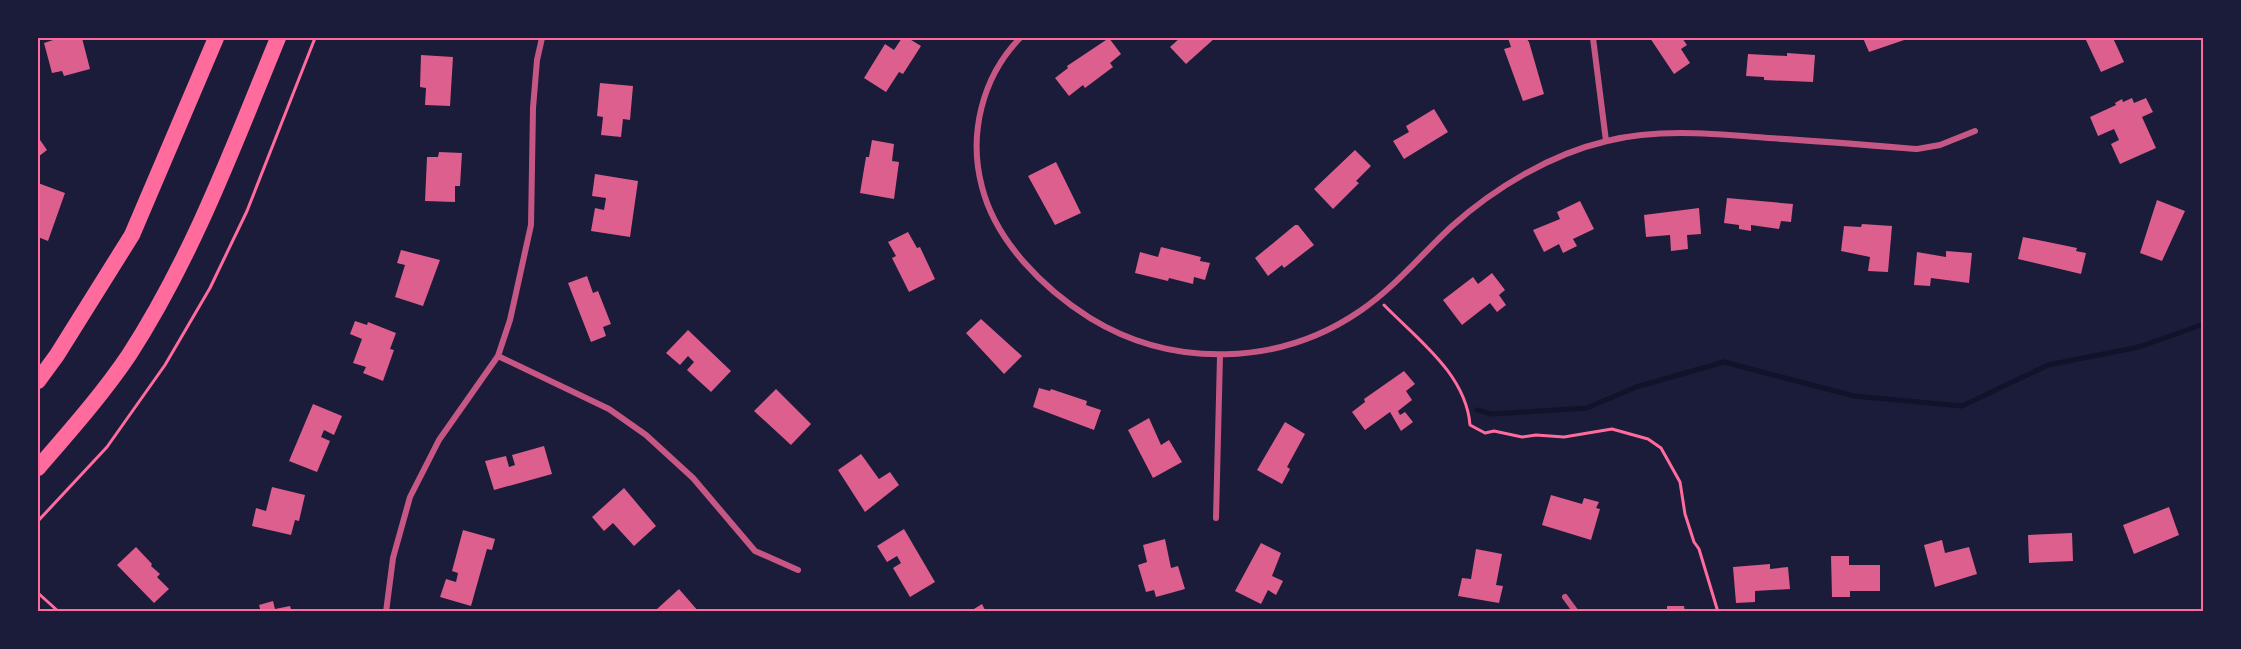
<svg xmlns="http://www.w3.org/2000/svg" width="2241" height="649" viewBox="0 0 2241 649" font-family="Manrope,sans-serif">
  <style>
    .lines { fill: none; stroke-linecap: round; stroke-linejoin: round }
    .stream { stroke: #12122b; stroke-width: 5 }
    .building { fill: #dd5f8e }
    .path { stroke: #ff6b9d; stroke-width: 3 }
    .minor { stroke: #c65784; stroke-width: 6 }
    .trunk { stroke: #ff6b9d; stroke-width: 16 }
    .neatline { fill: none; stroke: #ff6b9d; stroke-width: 2 }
  </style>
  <rect width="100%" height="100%" fill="#1b1b3a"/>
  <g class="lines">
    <!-- stream -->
    <path class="stream" d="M1477,410L1492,414L1587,408L1636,387L1724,362L1854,396L1962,406L2048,365L2139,347L2204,324"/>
  </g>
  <!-- building -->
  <path class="building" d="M53,38H82L90,69L64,76L62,71L52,73L44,43L53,40Z
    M902,38H908L921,46L903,74L899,72L886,92L864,78L885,44L894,50Z
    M1109,38L1121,54L1110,63L1113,67L1085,88L1083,85L1069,96L1055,78L1068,68L1067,66Z
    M1180,38H1215L1186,64L1170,47Z
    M1508,38H1526L1529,42L1544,94L1523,101L1504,49L1511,47Z
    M1650,38H1682L1687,45L1681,49L1690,63L1674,74Z
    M1863,38H1910L1869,52Z
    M2085,38H2113L2124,62L2101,72Z
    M1787,53L1815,55L1813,82L1764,80V77L1746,76L1748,54L1787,56Z
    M421,55L453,57L450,106L425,105L426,88L420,87Z
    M600,83L633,86L630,120L623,119L621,137L601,135L603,117L597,116Z
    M2132,98L2134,103L2146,98L2153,112L2142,117L2156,148L2120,164L2111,144L2119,140L2114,129L2098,136L2090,117L2116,105L2115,103L2122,99L2123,102Z
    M1434,109L1448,132L1404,159L1393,141L1409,132L1406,126Z
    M38,137L47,150L38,157Z
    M872,140L894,144L892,161L899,162L894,199L860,193L866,157H869Z
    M1355,150L1371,166L1356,181L1359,183L1333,209L1314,189Z
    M439,152L462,153L460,186H455V202L425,201L427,157H438Z
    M1056,162L1081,213L1055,225L1028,176Z
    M595,174L638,181L630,237L591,231L595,208L604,210L606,198L592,196Z
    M38,183L65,193L48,241L38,237Z
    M1727,198L1793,204L1791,222L1781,221L1779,229L1751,225V231L1739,229V225L1724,223Z
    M2157,200L2185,211L2162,261L2140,253Z
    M1580,201L1594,229L1573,239L1577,246L1563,253L1559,244L1544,252L1533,230L1560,219L1557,212Z
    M1699,208L1701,234L1687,235L1688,249L1671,251L1670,235L1646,237L1644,215Z
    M1862,224L1892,226L1888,272L1868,271L1870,257L1841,251L1844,226L1861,227Z
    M1295,225H1298L1314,245L1284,268L1282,265L1268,276L1255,258Z
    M908,232L917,248L920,247L935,279L909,292L892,258L896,256L888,242Z
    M2023,237L2077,248L2076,251L2086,253L2081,274L2018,259Z
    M1161,247L1201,257L1200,261L1210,263L1205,280L1194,277L1193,284L1169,278L1168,281L1135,273L1140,252L1158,257Z
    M401,250L440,260L423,306L395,297L405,265L397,263Z
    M1946,251L1972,253L1969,283L1931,278L1930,286L1914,285L1917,252L1946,257Z
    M1492,273L1505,290L1499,295L1506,305L1497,312L1490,303L1462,325L1443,300L1473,277L1478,284Z
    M587,276L593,293L598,291L611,324L603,327L606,336L591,342L568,283Z
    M981,319L1022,356L1004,374L966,333Z
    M355,321L367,325L368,322L396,333L390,349L394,350L383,381L363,373L366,367L353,363L362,339L350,334Z
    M688,330L731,371L711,392L687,370L694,362L688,356L680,365L666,353Z
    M1404,371L1415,384L1406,391L1412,400L1398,411L1400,415L1405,412L1413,422L1401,431L1390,412L1365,430L1352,412L1365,402L1364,399Z
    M1039,388L1050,391L1051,389L1087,401L1086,405L1101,410L1094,430L1033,407Z
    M776,389L811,424L791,445L754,411Z
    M313,404L342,416L334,435L324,430L321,437L330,441L317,472L289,461Z
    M1149,418L1161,445L1169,440L1182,462L1153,478L1128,430Z
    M1285,422L1305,434L1287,467L1290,469L1282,484L1257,470Z
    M544,446L552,474L494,490L485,461L506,456L509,467L515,465L512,455Z
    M861,454L879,479L890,472L899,485L865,512L838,470Z
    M272,487L305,495L299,521L295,520L291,535L252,526L256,508L266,511Z
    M624,488L656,526L634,546L613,523L604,531L592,517Z
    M1551,495L1582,504L1584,498L1599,502L1596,508L1600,509L1591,540L1542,525Z
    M2169,507L2179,535L2134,554L2123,525Z
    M904,529L935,582L910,597L893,568L901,563L897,556L887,562L877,546Z
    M463,530L495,539L492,550L487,549L471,606L440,597L446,579L456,582L458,573L452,571Z
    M2072,533L2073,561L2029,563L2028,535Z
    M1165,539L1171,568L1178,566L1185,589L1156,597L1154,590L1146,592L1138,565L1147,562L1143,545Z
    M1942,540L1945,553L1969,547L1977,574L1935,587L1924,545Z
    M1261,543L1281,553L1272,576L1283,581L1276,595L1268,590L1261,604L1235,591Z
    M136,547L152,564L151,566L160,574L157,577L169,589L154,603L117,565Z
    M1476,549L1502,554L1496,585L1503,586L1499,603L1458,596L1462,578L1471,579Z
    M1831,556H1849V565H1880V591H1850V597H1832Z
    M1770,564V569L1788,567L1790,589L1755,591V602L1736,603L1733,567Z
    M679,589L699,612L657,609Z
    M273,601L275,609L290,606L292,612H261L259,605Z
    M982,604L986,612H969Z
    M1667,606H1684L1685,612H1633V609H1667Z"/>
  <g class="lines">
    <!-- path -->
    <path class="path" d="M1384,305C1417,339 1466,374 1470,425L1485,433L1494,431L1522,437L1536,435L1564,437L1612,429L1648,439L1661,448L1680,482L1685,514L1694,542L1699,549L1718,612
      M38,521L107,447L165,365L210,288L247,211L315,38
      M38,593L59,612"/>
    <!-- minor -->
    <path class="minor" d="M1020,38C982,77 968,135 982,187C996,242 1044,289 1090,318C1173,369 1280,366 1360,311C1394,288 1421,255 1451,227C1494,188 1551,154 1607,141C1659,128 1716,134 1768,138C1818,141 1867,145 1917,149L1940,145L1975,131
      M1593,38L1606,141
      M498,356L609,409L646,435L693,478L755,551L798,570
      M1216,518L1220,356
      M1565,597L1576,612
      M386,612L393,558L410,497L439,440L498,356L510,320L531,225L533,108L537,60L542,38"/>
    <!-- trunk -->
    <path class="trunk" d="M38,381L57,355L132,235L216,38
      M38,468C69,432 102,395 129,355C193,256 234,145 278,38"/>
  </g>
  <!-- border -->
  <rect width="2241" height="649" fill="none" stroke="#1b1b3a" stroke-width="78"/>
  <rect x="39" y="39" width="2163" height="571" class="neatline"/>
</svg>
